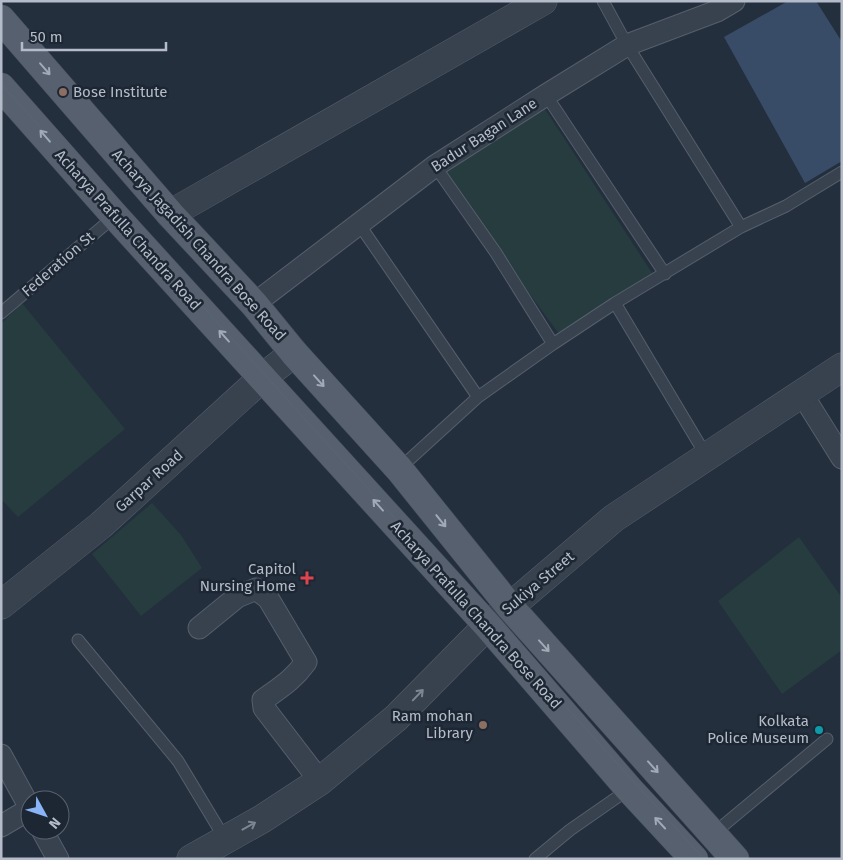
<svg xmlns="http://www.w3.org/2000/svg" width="843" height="860" viewBox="0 0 843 860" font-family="'Fira Sans',sans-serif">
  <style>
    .green { fill: #263c3f }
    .water { fill: #394c67 }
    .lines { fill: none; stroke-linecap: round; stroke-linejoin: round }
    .service-casing { stroke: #565f6c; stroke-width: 13 }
    .minor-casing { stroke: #565f6c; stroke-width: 23 }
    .tertiary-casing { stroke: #565f6c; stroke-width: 29 }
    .primary-casing { stroke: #414a57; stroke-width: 29 }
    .service { stroke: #38414e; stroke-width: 11 }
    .minor { stroke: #38414e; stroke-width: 21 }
    .tertiary { stroke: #38414e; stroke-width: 28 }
    .primary { stroke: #56606e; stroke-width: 28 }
    .tram { stroke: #5a6575; stroke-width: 1 }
    .oneway { stroke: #a1aab7 }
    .oneway2 { stroke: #7c8592 }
    .education-dot { fill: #8d6e63; stroke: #1d2633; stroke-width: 2 }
    .health-dot { fill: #e0444e; stroke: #1d2633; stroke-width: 2 }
    .culture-dot { fill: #0f9aa8; stroke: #1d2633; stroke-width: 2 }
    .labels { text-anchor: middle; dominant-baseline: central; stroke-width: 5; stroke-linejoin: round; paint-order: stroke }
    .poi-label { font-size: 15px; fill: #b4bcc9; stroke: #1d2633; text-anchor: end }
    .street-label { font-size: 15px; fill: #b4bcc9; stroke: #1d2633 }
  </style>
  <rect width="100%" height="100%" fill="#242f3e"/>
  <!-- green -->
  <path class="green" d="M543,106L656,279L562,338L435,166Z
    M22,303L125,429L18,517L1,499V324Z
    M152,503L181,535L202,568L141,616L92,554Z
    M799,537L842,598V650L782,694L718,601Z"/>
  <!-- water -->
  <path class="water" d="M788,1H816L842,42V161L805,183L724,37Z"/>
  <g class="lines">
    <!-- service casing -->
    <g class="service-casing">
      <path id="service" d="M603,1L627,45L741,227
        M546,95L665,274
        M435,166L496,253L553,344
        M359,224L478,397
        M615,303L707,457
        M1,313L115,216
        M399,469L478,397L553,344L615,303L741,227L786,206L842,172
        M78,640L178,761L225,839
        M713,834L827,739
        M535,859L570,830L629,789"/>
    </g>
    <!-- minor casing -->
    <g class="minor-casing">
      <path id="minor" d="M254,304L435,166L546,95L627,45L717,11L734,1
        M802,394L842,458
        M199,628L237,597L256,589L268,598L306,662C293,680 281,687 263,700L264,708L320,781
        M1,755L30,808
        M1,826L30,809
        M42,830L58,859"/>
    </g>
    <!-- tertiary casing -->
    <g class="tertiary-casing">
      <path id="tertiary" d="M170,214L543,1
        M1,605L101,525L262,378L294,353
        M191,859L262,819L320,781L396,718L485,628L614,518L842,367"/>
    </g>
    <!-- primary casing -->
    <g class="primary-casing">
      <path id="primary" d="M1,19L170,214L254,304L294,353L399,469L510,607L735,859
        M1,87L115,216L488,626L629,789L694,859"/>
    </g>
    <!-- service -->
    <use href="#service" class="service"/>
    <!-- minor -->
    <use href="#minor" class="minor"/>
    <!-- tertiary -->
    <use href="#tertiary" class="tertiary"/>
    <!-- primary -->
    <use href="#primary" class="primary"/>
    <!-- tram -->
    <path class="tram" d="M1,84L704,859"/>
  </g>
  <!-- one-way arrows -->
  <defs><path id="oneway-shaft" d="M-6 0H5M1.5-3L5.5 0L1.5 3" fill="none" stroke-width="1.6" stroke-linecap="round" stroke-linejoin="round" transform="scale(1.25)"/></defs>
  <g class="oneway">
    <use href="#oneway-shaft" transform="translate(45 69) rotate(49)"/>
    <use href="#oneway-shaft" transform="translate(45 136) rotate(-131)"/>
    <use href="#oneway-shaft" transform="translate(224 336) rotate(-132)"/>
    <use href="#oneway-shaft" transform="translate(319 381) rotate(48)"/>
    <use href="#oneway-shaft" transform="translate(378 505) rotate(-132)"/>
    <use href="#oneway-shaft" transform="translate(441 521) rotate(51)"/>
    <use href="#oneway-shaft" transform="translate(544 646) rotate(48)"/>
    <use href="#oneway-shaft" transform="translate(653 767) rotate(48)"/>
    <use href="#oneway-shaft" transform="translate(660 823) rotate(-133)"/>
  </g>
  <g class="oneway2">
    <use href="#oneway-shaft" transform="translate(418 695) rotate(-46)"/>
    <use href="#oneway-shaft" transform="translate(249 826) rotate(-29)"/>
  </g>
  <!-- markers -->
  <g class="education-dot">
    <circle cx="63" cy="92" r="5"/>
    <circle cx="483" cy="725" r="5"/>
  </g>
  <path class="health-dot" d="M304.5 570.5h5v5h5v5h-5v5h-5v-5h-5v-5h5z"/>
  <circle class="culture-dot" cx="819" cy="730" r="5"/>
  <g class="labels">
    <!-- poi labels -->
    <g class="poi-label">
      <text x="73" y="92" text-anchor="start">Bose Institute</text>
      <text x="296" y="569">Capitol<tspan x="296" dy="17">Nursing Home</tspan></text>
      <text x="473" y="716">Ram mohan<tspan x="473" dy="17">Library</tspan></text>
      <text x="809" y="721">Kolkata<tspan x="809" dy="17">Police Museum</tspan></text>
    </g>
    <!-- street labels -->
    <g class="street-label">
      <text transform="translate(484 135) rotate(-33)">Badur Bagan Lane</text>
      <text transform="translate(128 230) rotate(48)">Acharya Prafulla Chandra Road</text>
      <text transform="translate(199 245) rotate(48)">Acharya Jagadish Chandra Bose Road</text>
      <text transform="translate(58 264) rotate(-41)">Federation St</text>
      <text transform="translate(149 481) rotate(-42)">Garpar Road</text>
      <text transform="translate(538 583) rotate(-40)">Sukiya Street</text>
      <text transform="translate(476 615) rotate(48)">Acharya Prafulla Chandra Bose Road</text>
    </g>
  </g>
  <!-- border -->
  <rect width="843" height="860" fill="none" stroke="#b4bcc9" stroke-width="5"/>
  <!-- north arrow -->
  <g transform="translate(45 815) rotate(130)"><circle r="24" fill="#1d2633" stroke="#59626f"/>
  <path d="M0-4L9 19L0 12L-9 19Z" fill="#8ab4f8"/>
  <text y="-8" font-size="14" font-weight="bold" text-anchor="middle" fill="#b4bcc9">N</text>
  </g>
  <!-- scale -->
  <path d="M22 42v8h144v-8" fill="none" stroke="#b4bcc9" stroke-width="2.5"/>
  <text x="30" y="42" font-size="15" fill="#b4bcc9" stroke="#1d2633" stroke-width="4" paint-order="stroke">50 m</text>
</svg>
